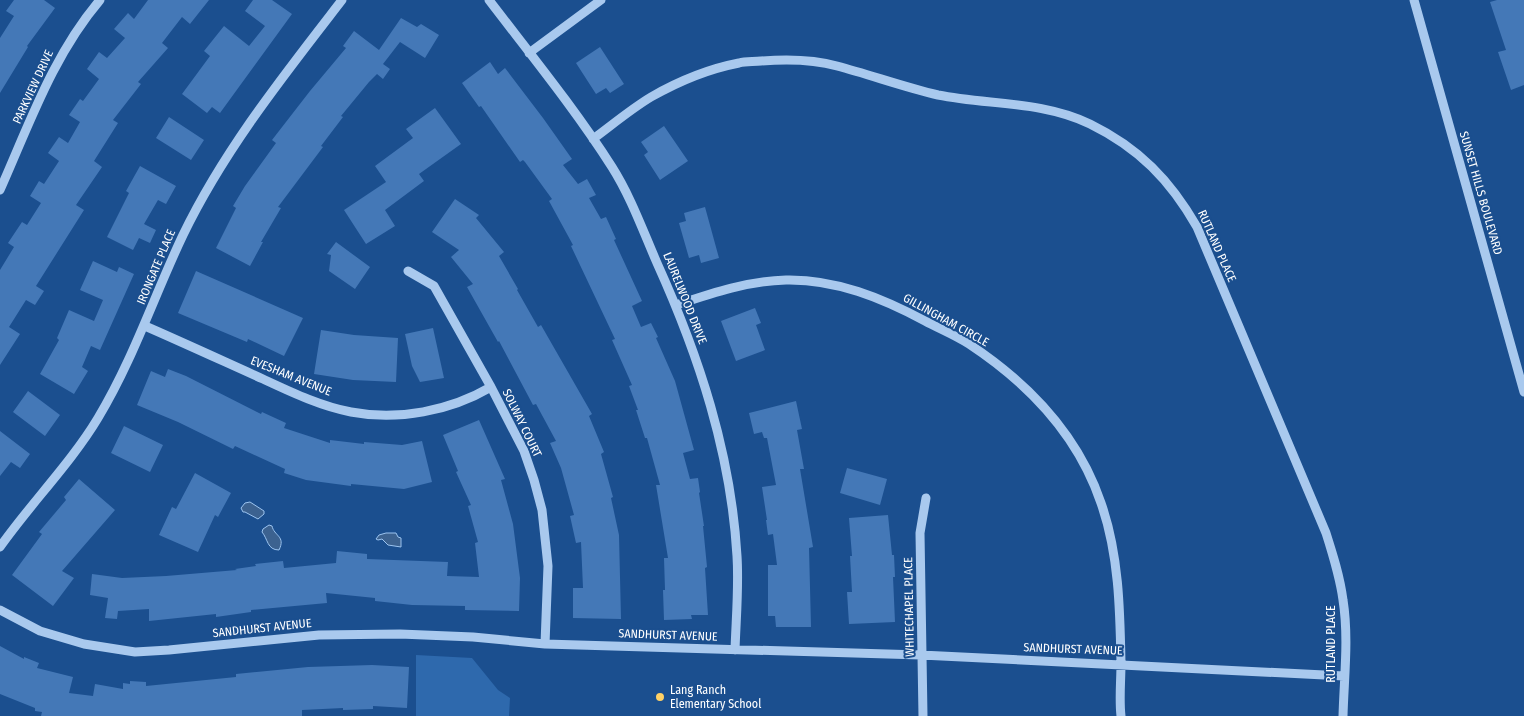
<svg xmlns="http://www.w3.org/2000/svg" width="1524" height="716" viewBox="0 0 1524 716" font-family="'Fira Sans Condensed',sans-serif">
  <style>
    .green { fill: #2e69ad }
    .water { fill: #3c6290; stroke: #9cc4f0 }
    .building { fill: #4478b7 }
    .lines { fill: none; stroke-linecap: round; stroke-linejoin: round }
    .minor { stroke: #a9c9ee; stroke-width: 9 }
    .poi-dot { fill: #ffd166; stroke: #1b4f8f; stroke-width: 2 }
    .labels { text-anchor: middle; dominant-baseline: central; stroke-width: 4; stroke-linejoin: round; paint-order: stroke }
    .street-label { font-size: 12px; fill: #fff; stroke: #1b4f8f }
    .poi-label { font-size: 12px; fill: #fff; stroke: #1b4f8f; text-anchor: start }
  </style>
  <rect width="100%" height="100%" fill="#1b4f8f"/>
  <!-- green -->
  <path class="green" d="M416,655L472,658L498,690L510,698L509,716H416Z"/>
  <!-- water -->
  <path class="water" d="M250,502L264,511V514L258,519L245,512H243L241,508L245,503Z
    M269,525L272,526C274,536 286,536 279,550C267,550 268,539 262,532L263,529Z
    M386,533H396L398,537L401,538V547L388,545L382,539L378,540L376,539L379,535Z"/>
  <!-- building -->
  <path class="building" d="M14,0H44L55,8L27,46L28,47L0,93V38L14,16L6,11Z
    M148,0H209L190,24L182,17L162,43L168,48L138,82L141,84L113,120L118,123L94,161L102,167L76,205L84,210L36,286L44,291L35,305L26,300L9,327L20,334L0,365V270L14,247L8,243L22,222L27,225L41,203L30,196L39,181L44,184L59,161L48,153L59,137L68,143L80,122L69,115L80,99L83,101L99,79L87,69L99,52L107,58L125,38L114,29L128,13L134,19Z
    M253,0H272L292,14L220,113L212,107L207,113L182,94L210,56L204,51L224,26L249,46L265,26L245,11Z
    M1497,0H1524V85L1511,90L1498,52L1506,50L1490,2Z
    M401,18L417,27L421,24L439,35L425,58L400,42L383,64L390,69L383,79L377,74L369,82L341,116L343,117L321,146L323,147L278,207L281,208L261,242H263L250,266L216,248L236,208L233,206L245,186L276,143L272,140L310,91L346,48L343,46L354,31L379,50Z
    M600,47L624,84L610,93L606,88L596,94L576,63Z
    M490,62L498,74L505,68L543,118L572,159L563,165L578,184L587,179L596,195L589,198L601,219L606,217L616,239L614,240L642,301L632,306L641,327L651,323L658,337L656,338L675,381L694,450L683,453L690,479L698,478L700,492L699,493L704,526H703L707,567L705,568L708,615H691L692,619L664,620L663,590H665L664,558H668L656,485H660L647,438H645L636,410H638L629,386L632,385L612,340L615,339L571,246L573,245L549,201L552,199L525,162L523,160L520,162L481,106L479,107L462,83Z
    M435,108L461,144L419,174L424,181L385,210L395,226L366,244L344,210L386,182L375,166L413,138L406,129Z
    M169,117L204,140L191,160L156,138Z
    M664,126L688,161L660,180L644,155L648,152L641,142Z
    M140,166L176,186L166,204L158,200L144,224L156,230L150,243L139,238L133,250L107,237L129,193L126,191Z
    M455,199L479,215L476,218L504,252L499,256L518,289L517,290L538,327L541,325L592,414L589,416L604,452L601,454L613,497L611,498L619,535L621,619L573,618V588H583L581,542L576,543L570,516L574,515L561,468L550,443L556,441L536,404L533,405L499,341L498,342L467,287L473,284L451,257L459,250L432,232Z
    M705,207L719,258L701,263L699,255L689,258L679,223L686,221L684,213Z
    M336,242L370,267L355,289L329,271L331,255L327,254Z
    M93,261L117,272L119,267L134,274L100,350L91,346L82,367L88,371L74,394L40,374L59,340L57,338L69,310L94,321L103,300L80,290Z
    M196,271L303,318L284,356L248,339L247,342L178,313Z
    M755,308L761,323L756,325L765,350L736,361L721,321Z
    M433,328L444,378L420,382L412,366L405,334Z
    M321,330L354,335L398,338L396,382L353,380L314,374Z
    M168,369L186,376L261,414L262,412L286,423L284,428L330,443V440L364,444V442L402,445L422,441L432,482L404,489L351,484V486L306,480L284,473L285,469L235,446L233,449L178,422L137,405L151,371L165,377Z
    M28,391L60,415L45,436L13,412Z
    M796,401L802,429L797,430L804,469H800L813,547L809,548L811,627H776L775,616H768V565H777L773,534L768,535L766,520H767L762,487L776,485L767,438H764L762,432L754,434L749,413Z
    M479,420L505,479L501,480L513,524L520,578L519,611L465,610V606L412,605L375,601V598L326,593L327,603L251,610V612L216,617V614L149,621V609L118,611L117,619L105,618L108,598L90,595L92,574L122,578L166,576L237,570L235,569L256,566L255,564L283,561L284,568L336,563L337,551L367,554V559L448,562L447,576L479,577L475,543L478,542L468,506L471,505L456,472L458,471L443,435Z
    M124,426L163,445L150,472L111,453Z
    M0,431L30,454L20,468L11,462L0,476Z
    M847,468L887,479L880,505L840,493Z
    M195,473L231,493L218,517L215,515L198,552L159,535L172,507L176,509Z
    M79,479L115,510L62,571L74,578L53,606L12,575L42,534L39,532L66,500L64,497Z
    M888,515L892,555H894L895,577H893L895,622L849,624L847,592H852L850,556H852L849,518Z
    M0,646L24,659V657L39,663L37,668L73,677L69,693L93,696L95,684L123,689V683L130,684V681L146,682V686L236,677V674L308,667L372,665L409,667L407,708L373,706V709L343,710V708L302,710V716H41L42,712L35,711V708L0,694Z"/>
  <g class="lines">
    <!-- minor -->
    <path class="minor" d="M489,0C531,55 575,109 612,167C631,197 643,231 657,263C699,356 731,453 737,556C739,587 736,619 735,650
      M1414,0L1524,392
      M529,53L601,0
      M593,139C612,125 631,109 651,97C679,81 708,69 739,63C746,61 754,62 761,61C786,59 812,59 837,66C871,75 904,87 938,95C988,105 1043,101 1090,124C1139,148 1170,180 1197,227L1326,533C1333,555 1340,577 1343,600C1349,638 1344,678 1343,716
      M0,190C29,125 53,55 100,0
      M408,271L434,286L491,387L524,451L534,480L542,510L548,566L545,644
      M676,305C712,293 747,281 786,280C836,279 882,298 925,321C940,329 955,335 969,344C1028,383 1078,435 1101,503C1119,554 1120,610 1121,663C1121,681 1119,699 1121,716
      M145,326C184,343 223,361 263,379C291,392 320,406 351,412C398,421 450,411 491,387
      M0,547C31,503 71,463 98,418C133,360 154,296 183,235C224,150 284,75 342,0
      M0,610L40,631L84,644L135,652L169,650L319,635L400,634L473,637L545,644L921,655L1344,676
      M923,716L920,533L926,498"/>
  </g>
  <!-- markers -->
  <circle class="poi-dot" cx="660" cy="697" r="5"/>
  <g class="labels">
    <!-- street labels -->
    <g class="street-label">
      <text transform="translate(33 87) rotate(-65)">PARKVIEW DRIVE</text>
      <text transform="translate(1481 193) rotate(74)">SUNSET HILLS BOULEVARD</text>
      <text transform="translate(1217 246) rotate(66)">RUTLAND PLACE</text>
      <text transform="translate(156 267) rotate(-67)">IRONGATE PLACE</text>
      <text transform="translate(685 298) rotate(68)">LAURELWOOD DRIVE</text>
      <text transform="translate(946 320) rotate(29)">GILLINGHAM CIRCLE</text>
      <text transform="translate(291 376) rotate(22)">EVESHAM AVENUE</text>
      <text transform="translate(522 423) rotate(64)">SOLWAY COURT</text>
      <text transform="translate(909 607) rotate(-91)">WHITECHAPEL PLACE</text>
      <text transform="translate(262 628) rotate(-6)">SANDHURST AVENUE</text>
      <text transform="translate(668 635) rotate(2)">SANDHURST AVENUE</text>
      <text transform="translate(1331 644) rotate(-90)">RUTLAND PLACE</text>
      <text transform="translate(1073 649) rotate(2)">SANDHURST AVENUE</text>
    </g>
    <!-- poi labels -->
    <g class="poi-label">
      <text x="670" y="690">Lang Ranch<tspan x="670" dy="14">Elementary School</tspan></text>
    </g>
  </g>
</svg>
